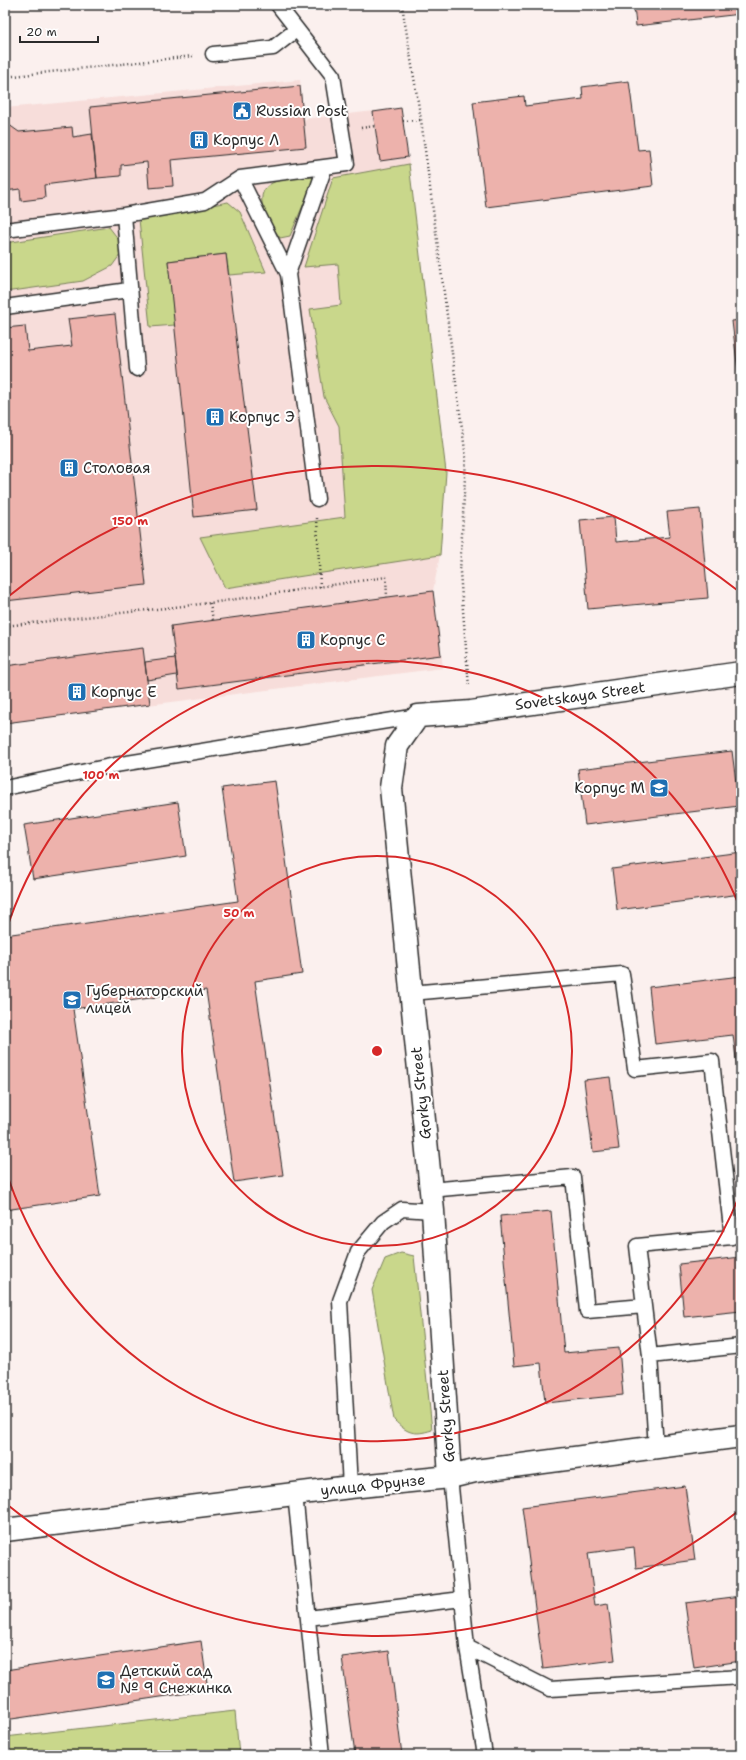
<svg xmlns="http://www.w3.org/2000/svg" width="746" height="1760" viewBox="0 0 746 1760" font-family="'Shantell Sans',sans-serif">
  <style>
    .built { fill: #f7ddda }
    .green { fill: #c9d78b; stroke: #7a815b }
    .building { fill: #edb2ac; stroke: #2b2b2b }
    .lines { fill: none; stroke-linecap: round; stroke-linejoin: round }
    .service-casing { stroke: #2b2b2b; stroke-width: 17 }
    .minor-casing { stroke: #2b2b2b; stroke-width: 25 }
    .path { stroke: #2b2b2b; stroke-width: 2.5; stroke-dasharray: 1 3; stroke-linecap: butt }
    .service { stroke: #fff; stroke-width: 14 }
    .minor { stroke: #fff; stroke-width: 22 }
    .ring { fill: none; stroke: #d62828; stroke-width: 2 }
    .labels { text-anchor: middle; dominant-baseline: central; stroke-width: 4; stroke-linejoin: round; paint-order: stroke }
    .poi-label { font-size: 15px; fill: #2b2b2b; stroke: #fff; text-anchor: start }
    .street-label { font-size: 15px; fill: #2b2b2b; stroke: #fff }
    .centre { fill: #d62828; stroke: #fff; stroke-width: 2 }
    .ring-label { font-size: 12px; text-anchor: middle; font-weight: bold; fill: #d62828; stroke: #fff; stroke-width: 4; stroke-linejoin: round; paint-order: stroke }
  </style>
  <rect width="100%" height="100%" fill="#fbf0ee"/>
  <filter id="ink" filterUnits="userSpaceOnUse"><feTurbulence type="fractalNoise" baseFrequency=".025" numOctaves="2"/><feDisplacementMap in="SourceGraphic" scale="8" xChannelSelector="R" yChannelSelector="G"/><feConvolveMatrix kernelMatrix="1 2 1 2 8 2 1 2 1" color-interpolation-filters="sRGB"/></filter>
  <g filter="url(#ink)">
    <!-- built -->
    <path class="built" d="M300,80L304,119L401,108L409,164L446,472L440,555L433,591L443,668L5,723V108Z"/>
    <!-- green -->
    <path class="green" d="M409,164L446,472L440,555L225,588L200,537L345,517L339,426L324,397L310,309L341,305L338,264L304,267L333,178Z
      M315,177L290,236L280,238C275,230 267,221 264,212C252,175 291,179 315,177Z
      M228,202L240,212L266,272L229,275L226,254L168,261L175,325L150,327L139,219Z
      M109,227L119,240L120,255L112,266L83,281L5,292V243Z
      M401,1253L414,1256L432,1430C414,1436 407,1433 394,1420L372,1290L385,1259Z
      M235,1711L239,1755H5V1737Z"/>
    <!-- building -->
    <path class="building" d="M634,5H741V14L636,26Z
      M629,81L638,150L649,149L653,186L486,207L473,102L524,96L525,106L583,99L582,87Z
      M300,86L306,147L171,160L173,186L149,188L147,162L121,165V176L97,178L90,107Z
      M401,108L408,157L380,161L373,112Z
      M5,122L19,132L72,127L73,137L92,134L97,178L44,185L45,198L21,201L20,189L5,191Z
      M226,254L257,510L194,517L168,261Z
      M115,314L146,585L5,601V328L25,326L28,351L72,346L68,319Z
      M741,320V372H738L732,321Z
      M700,509L708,598L588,609L580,520L614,517L616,542L670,537L667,512Z
      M433,591L441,655L179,689L171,626Z
      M143,648L150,704L5,723V666Z
      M175,658L177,675L147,680L145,662Z
      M732,751L739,806L585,825L578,769Z
      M275,781L302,974L255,981L283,1175L234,1182L206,990L73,1009L100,1196L5,1210V935L238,901L222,788Z
      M178,802L186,856L33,879L24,825Z
      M741,852V894L617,910L612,869Z
      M741,976V1098L733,1035L655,1044L649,987Z
      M610,1077L619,1149L593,1152L584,1080Z
      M551,1211L564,1353L619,1348L623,1395L545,1403L541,1363L514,1366L500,1216Z
      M741,1257V1311L684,1317L679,1264Z
      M685,1486L695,1560L636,1568L634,1547L588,1553L595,1606L608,1604L615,1660L543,1669L522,1507Z
      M741,1596V1661L694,1668L685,1603Z
      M201,1641L208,1690L5,1720V1670Z
      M389,1651L402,1755H355L342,1657Z
      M620,1752L621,1755H594Z"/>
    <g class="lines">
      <!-- service casing -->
      <g class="service-casing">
        <path id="service" d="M213,54L273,48L296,30
          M240,178L288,274
          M124,215L137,369
          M5,230L124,215L205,201L240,178L347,164L333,76L278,5
          M5,307L129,290
          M317,499L288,274L325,167
          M5,788L115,765L418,716
          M411,993L622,974L635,1069L712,1061L732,1237L637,1246L644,1306
          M430,1190L573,1177L587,1311L644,1306L650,1356
          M656,1448L650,1356L741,1346
          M450,1477L467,1647L485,1755
          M350,1487L340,1301L358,1252L383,1222L402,1209L433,1211
          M295,1494L322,1755
          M308,1618L462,1599
          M467,1647L550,1689L741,1677"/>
      </g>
      <!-- minor casing -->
      <g class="minor-casing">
        <path id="minor" d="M450,1477L433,1211L391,788L397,746L418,716L471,712L741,673
          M5,1530L350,1487L450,1477L475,1471L741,1436"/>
      </g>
      <!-- path -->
      <path class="path" d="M402,5L421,120L466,458L460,572L469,687
        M5,77L193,56
        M403,121L421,120
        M361,128L375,126
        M317,518L320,587
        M210,603L213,620
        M5,626L210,603L386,577L387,597"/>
      <!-- service -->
      <use href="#service" class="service"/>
      <!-- minor -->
      <use href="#minor" class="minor"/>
    </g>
  </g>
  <!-- distance rings -->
  <g class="ring">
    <circle cx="377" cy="1051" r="195"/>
    <path d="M740 1194A390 390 0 0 1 5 1168M5 934A390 390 0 0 1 740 908"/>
    <path d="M737 1512A585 585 0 0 1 9 1506M9 596A585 585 0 0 1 737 590"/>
  </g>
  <!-- icons -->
  <defs>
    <g id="civic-square" transform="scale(1)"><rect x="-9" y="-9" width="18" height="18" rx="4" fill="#1f6fb2" stroke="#fff"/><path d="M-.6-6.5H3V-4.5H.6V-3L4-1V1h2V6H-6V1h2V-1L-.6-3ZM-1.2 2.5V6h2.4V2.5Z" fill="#fff"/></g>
    <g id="building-square" transform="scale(1)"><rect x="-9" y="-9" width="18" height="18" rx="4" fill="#1f6fb2" stroke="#fff"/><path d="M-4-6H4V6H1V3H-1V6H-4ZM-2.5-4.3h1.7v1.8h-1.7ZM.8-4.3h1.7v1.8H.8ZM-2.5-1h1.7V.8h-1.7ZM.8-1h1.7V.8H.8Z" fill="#fff"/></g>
    <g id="university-square" transform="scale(1)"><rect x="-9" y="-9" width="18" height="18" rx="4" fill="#1f6fb2" stroke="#fff"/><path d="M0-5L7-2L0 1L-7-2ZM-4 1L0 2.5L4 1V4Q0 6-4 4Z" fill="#fff"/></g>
    <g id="school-square" transform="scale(1)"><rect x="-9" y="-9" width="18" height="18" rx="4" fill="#1f6fb2" stroke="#fff"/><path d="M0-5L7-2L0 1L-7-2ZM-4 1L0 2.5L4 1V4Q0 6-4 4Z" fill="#fff"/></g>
  </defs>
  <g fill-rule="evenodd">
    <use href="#civic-square" x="242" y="111"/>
    <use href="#building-square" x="199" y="140"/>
    <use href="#building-square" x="215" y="417"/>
    <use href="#building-square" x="69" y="468"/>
    <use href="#building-square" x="306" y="640"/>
    <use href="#building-square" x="77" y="692"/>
    <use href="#university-square" x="659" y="788"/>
    <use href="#school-square" x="72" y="1000"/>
    <use href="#school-square" x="106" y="1680"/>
  </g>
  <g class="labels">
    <!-- poi labels -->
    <g class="poi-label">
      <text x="256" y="111">Russian Post</text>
      <text x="213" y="140">Корпус Л</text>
      <text x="229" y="417">Корпус Э</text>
      <text x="83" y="468">Столовая</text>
      <text x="320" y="640">Корпус С</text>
      <text x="91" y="692">Корпус Е</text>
      <text x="645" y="788" text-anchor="end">Корпус M</text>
      <text x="86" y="991">Губернаторский<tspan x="86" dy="17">лицей</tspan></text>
      <text x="120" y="1671">Детский сад<tspan x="120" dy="17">№ 9 Снежинка</tspan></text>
    </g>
    <!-- street labels -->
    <g class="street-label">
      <text transform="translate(580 696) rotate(-8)">Sovetskaya Street</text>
      <text transform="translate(421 1093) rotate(-96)">Gorky Street</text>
      <text transform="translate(446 1416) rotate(-94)">Gorky Street</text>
      <text transform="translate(373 1485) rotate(-6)">улица Фрунзе</text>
    </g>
  </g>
  <circle cx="377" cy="1051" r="6" class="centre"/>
  <g class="ring-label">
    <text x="130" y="525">150 m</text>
    <text x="101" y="779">100 m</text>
    <text x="239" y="917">50 m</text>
  </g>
  <!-- margin -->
  <rect width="746" height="1760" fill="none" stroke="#fff" stroke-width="20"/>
  <rect x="10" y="10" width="726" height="1740" fill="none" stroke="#2b2b2b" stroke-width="1.5" filter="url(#ink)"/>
  <!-- scale -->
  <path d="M20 36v6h78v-6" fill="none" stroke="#2b2b2b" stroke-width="2"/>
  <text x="26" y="36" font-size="12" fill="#2b2b2b" stroke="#ffffff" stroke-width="3" paint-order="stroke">20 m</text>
</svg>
